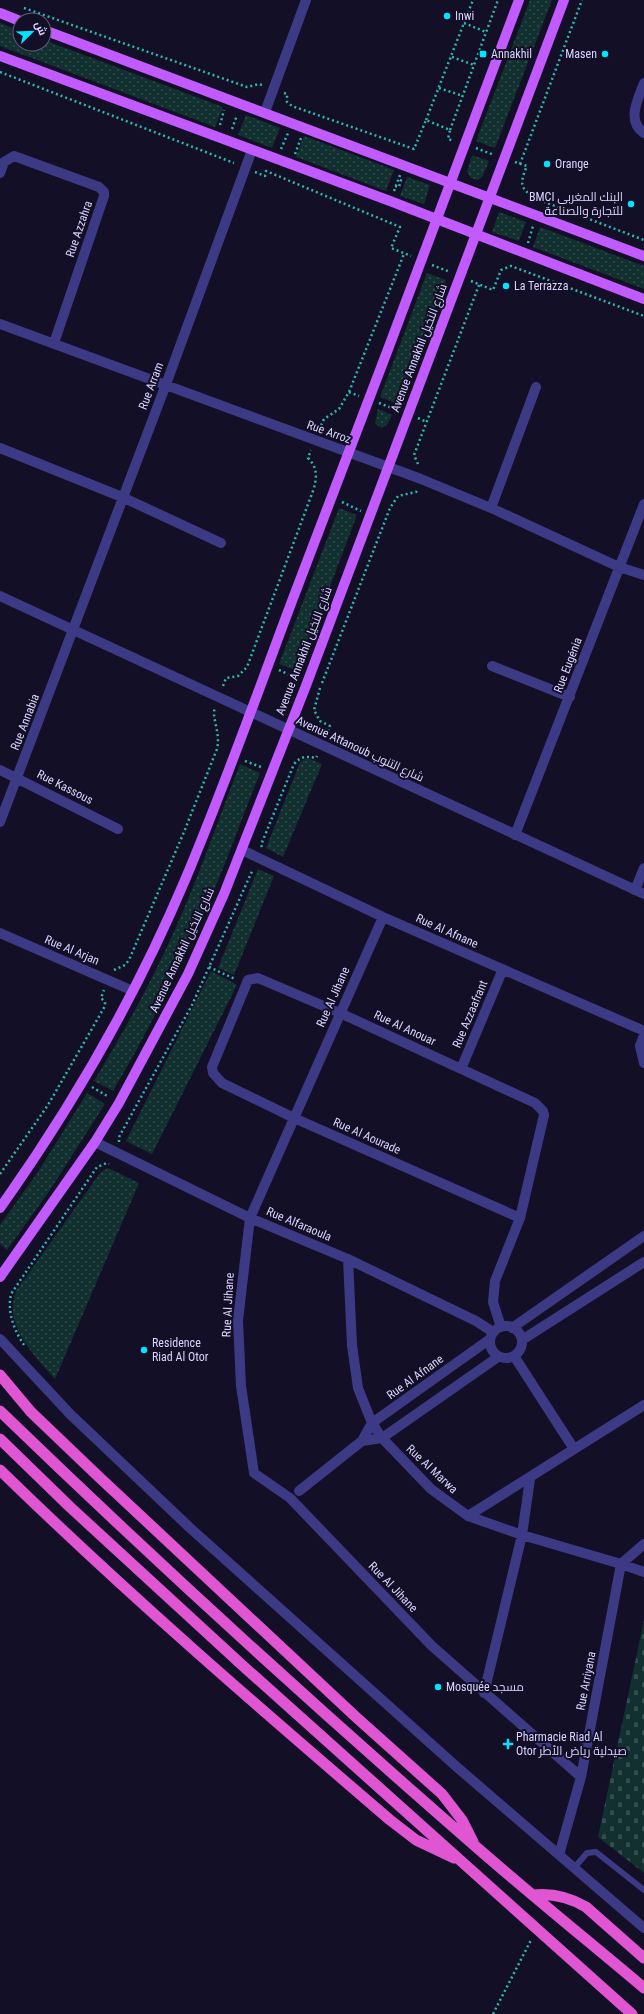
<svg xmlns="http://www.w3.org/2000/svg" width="644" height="2014" viewBox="0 0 644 2014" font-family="'Roboto Condensed',Cairo,sans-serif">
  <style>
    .grass { fill: url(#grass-dots) }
    .cemetery { fill: url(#cemetery-stones) }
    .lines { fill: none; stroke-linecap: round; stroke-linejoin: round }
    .path { stroke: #2fb8b0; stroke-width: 2.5; stroke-dasharray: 2 3; stroke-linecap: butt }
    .service { stroke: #3d3a85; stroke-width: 6 }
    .minor { stroke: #3d3a85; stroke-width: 10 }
    .tertiary { stroke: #3d3a85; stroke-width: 10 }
    .primary { stroke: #c25bff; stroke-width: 10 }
    .trunk { stroke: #e055d1; stroke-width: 11 }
    .poi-dot { fill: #00e5ff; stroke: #130f26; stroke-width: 1.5 }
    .labels { text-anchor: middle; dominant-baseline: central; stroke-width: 4; stroke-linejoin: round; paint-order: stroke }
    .poi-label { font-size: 12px; fill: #d9d4ff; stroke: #130f26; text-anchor: start }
    .street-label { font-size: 12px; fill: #d9d4ff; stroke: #130f26 }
  </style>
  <defs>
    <pattern id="grass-dots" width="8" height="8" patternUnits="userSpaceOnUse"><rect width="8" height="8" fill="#12302f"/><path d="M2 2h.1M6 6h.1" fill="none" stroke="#344d4e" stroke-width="1.8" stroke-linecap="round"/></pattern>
    <pattern id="cemetery-stones" width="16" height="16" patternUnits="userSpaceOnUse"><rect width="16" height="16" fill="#12302f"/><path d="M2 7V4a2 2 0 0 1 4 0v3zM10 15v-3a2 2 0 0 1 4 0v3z" fill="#344d4e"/></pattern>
  </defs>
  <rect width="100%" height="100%" fill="#130f26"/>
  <!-- grass -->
  <path class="grass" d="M530,0H552L495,148L476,141Z
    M0,23L20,31V44H44V40L223,107L215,127L0,46Z
    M246,115L280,128L272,148L238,135Z
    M304,136L394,170L386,191L296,157Z
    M472,155L489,161L483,176L478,180L471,178L467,172Z
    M407,177L430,185L424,204L400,196Z
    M499,212L526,222L519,241L492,232Z
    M540,227L644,266V289L533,247Z
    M427,273L446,280L400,405L380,397Z
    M378,409L392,415L387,425L382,428L375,424Z
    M339,508L357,515L298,671L279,664Z
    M305,759H310L322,764L283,857L266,848L300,762Z
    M240,764L260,773C243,815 228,858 210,900C181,965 149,1030 113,1091L94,1081C125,1030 153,979 177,925C200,873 219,818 240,764Z
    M258,869L274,876L234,975L218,968Z
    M211,971L237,985L152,1154L126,1141Z
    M87,1093L105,1104L50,1190L7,1250L0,1244V1225L38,1172Z
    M108,1168L139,1183L55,1379C34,1355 3,1325 16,1291L100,1173Z"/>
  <!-- cemetery -->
  <path class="cemetery" d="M644,1620V1873L598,1837Z"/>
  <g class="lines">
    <!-- path -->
    <path class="path" d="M24,8L247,87L259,84L262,85
      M464,23L486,32
      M452,57L474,65
      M0,72L234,163
      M439,88L463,96
      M284,93L287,94V102L292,106L414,149L426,120L450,130L448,139L454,141
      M426,120L473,0
      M220,125L224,110
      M232,129L237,115
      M450,130L498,0
      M476,148L494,155
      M281,149L288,133
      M295,154L301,138
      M515,162L527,166C517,188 523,191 542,201L644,240
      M520,164L582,0
      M255,172L265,176L266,171L400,227L391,248L411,256
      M395,186L399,187L402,177
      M394,191L400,175
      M528,243L533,226
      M432,265L450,272
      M471,281L493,290L501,270L511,266L644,316
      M349,392L359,396
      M379,403L397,410
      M418,418L427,422
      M319,430L324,419L339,409L349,392L404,254
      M418,464L414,455L479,285
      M342,502L361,511
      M279,670L296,678
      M322,683L390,508L398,496L416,492L418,489
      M223,686L226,678L238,676L247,667L313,491C317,478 318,468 308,458L311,450
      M320,688L314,710L320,721L330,726L326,735
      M245,761L261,767
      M262,847L261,845L294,764C301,756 306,756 316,758L317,756
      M209,967L235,979
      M114,970L125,965L129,960L184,832L217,749C221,733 211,717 215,708
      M92,1087L109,1097
      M119,1142V1137L192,1005L253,869
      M0,1174L48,1105L105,1006V1002L101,998L104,990
      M24,1345C14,1330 7,1312 11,1294L97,1167L107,1163L109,1164
      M493,2014L531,1940"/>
    <!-- service -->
    <path class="service" d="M574,1868L587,1853L596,1852L644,1890"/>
    <!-- minor -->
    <path class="minor" d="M644,83C638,99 626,121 644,133
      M265,112L306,0
      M0,173L4,162L14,156L99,187L104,192V196L54,343
      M0,324L421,479L491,508L619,567L644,575
      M0,448L122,497L221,543
      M491,508L536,387
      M492,666L570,697
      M0,770L118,829
      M0,822L165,387L252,150
      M515,835L644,504
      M242,850L383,917L644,1031
      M635,890L644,868
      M383,917L250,1218L238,1320L241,1386L254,1473L290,1498L432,1646L581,1777
      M0,933L133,991
      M644,1035L640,1046L644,1063
      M461,1069L503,969
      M95,1142L250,1218L348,1259L476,1321L493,1332
      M348,1259L352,1345L358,1388L372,1423L382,1438L431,1489L468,1516L522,1535L621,1564L644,1572
      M490 1342a16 16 0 1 1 32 0a16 16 0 1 1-32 0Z
      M501,1327L493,1302L495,1281L520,1218L544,1115L543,1111L535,1103L340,1013L258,978L248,980L212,1067L213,1073L222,1083L294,1118L520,1218
      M512,1328L644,1236
      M0,1339L70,1414L189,1527L458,1768L644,1928
      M522,1340L644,1262
      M514,1356L574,1449
      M362,1441L382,1438L498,1357
      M299,1491L362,1441L372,1423L490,1339
      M468,1516L644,1405
      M484,1693L522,1535L530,1479
      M559,1855L581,1777L621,1564L644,1544"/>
    <!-- tertiary -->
    <path class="tertiary" d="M0,596L644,894"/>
    <!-- primary -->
    <path class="primary" d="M0,13L20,21
      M44,30L644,256
      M0,56L390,201L644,299
      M0,1208C73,1105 136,996 185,880C224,788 257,694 292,601C369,401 444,201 519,0
      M0,1277L95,1142L119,1103L188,974L224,894L307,683L564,0"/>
    <!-- trunk -->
    <path class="trunk" d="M0,1375L31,1412L99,1477L357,1718L442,1794L462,1820L473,1842
      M0,1411C154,1560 313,1705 474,1845C530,1894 587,1940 644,1988
      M0,1439L70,1507L242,1665L632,2014
      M0,1470C125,1592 257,1706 390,1820L416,1840L454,1858
      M533,1895C553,1893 569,1897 586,1907L644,1958"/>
  </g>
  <!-- markers -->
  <g class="poi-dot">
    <circle cx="447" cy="16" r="4"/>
    <rect x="479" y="50" width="8" height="8" rx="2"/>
    <circle cx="605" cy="54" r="4"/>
    <circle cx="547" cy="164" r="4"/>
    <circle cx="631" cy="204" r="4"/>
    <circle cx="506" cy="286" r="4"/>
    <circle cx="144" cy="1350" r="4"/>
    <circle cx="438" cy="1687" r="4"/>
    <path d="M506 1738h4v4h4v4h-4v4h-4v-4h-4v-4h4z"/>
  </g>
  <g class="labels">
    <!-- poi labels -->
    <g class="poi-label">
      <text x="455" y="16">Inwi</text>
      <text x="491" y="54">Annakhil</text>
      <text x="597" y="54" text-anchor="end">Masen</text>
      <text x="555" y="164">Orange</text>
      <text x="623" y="197" text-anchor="end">BMCI البنك المغربي<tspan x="623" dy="14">للتجارة والصناعة</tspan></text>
      <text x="514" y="286">La Terrazza</text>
      <text x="152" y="1343">Residence<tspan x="152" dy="14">Riad Al Otor</tspan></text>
      <text x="446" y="1687">Mosquée مسجد</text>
      <text x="516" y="1737">Pharmacie Riad Al<tspan x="516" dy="14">Otor صيدلية رياض الأطر</tspan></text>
    </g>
    <!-- street labels -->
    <g class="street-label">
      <text transform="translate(79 229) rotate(-71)">Rue Azzahra</text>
      <text transform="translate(419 348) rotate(-69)">Avenue Annakhil شارع النخيل</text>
      <text transform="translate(151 386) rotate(-69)">Rue Arram</text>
      <text transform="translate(329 432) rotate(20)">Rue Arroz</text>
      <text transform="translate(304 651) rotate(-69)">Avenue Annakhil شارع النخيل</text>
      <text transform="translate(568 665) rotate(-69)">Rue Eugénia</text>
      <text transform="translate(25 722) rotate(-69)">Rue Annabia</text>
      <text transform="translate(360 749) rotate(25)">Avenue Attanoub شارع التنوب</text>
      <text transform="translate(65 787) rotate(27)">Rue Kassous</text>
      <text transform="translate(447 931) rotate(24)">Rue Al Afnane</text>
      <text transform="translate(72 950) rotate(23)">Rue Al Arjan</text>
      <text transform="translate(182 950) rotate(-65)">Avenue Annakhil شارع النخيل</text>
      <text transform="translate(333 997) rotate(-66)">Rue Al Jihane</text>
      <text transform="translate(470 1014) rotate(-67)">Rue Azzaafrant</text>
      <text transform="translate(405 1028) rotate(25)">Rue Al Anouar</text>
      <text transform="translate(367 1136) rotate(24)">Rue Al Aourade</text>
      <text transform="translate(299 1224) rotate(23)">Rue Alfaraoula</text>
      <text transform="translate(228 1305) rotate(-87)">Rue Al Jihane</text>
      <text transform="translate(415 1377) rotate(-36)">Rue Al Afnane</text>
      <text transform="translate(432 1469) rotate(43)">Rue Al Marwa</text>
      <text transform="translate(393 1587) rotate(46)">Rue Al Jihane</text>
      <text transform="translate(586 1681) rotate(-79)">Rue Arriyana</text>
    </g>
  </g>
  <!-- north arrow -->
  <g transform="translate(32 32) rotate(67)"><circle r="19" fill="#130f26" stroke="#625e7d"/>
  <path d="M0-3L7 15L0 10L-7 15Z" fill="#00e5ff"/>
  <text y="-6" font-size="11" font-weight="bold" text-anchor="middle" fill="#d9d4ff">ش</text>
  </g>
</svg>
